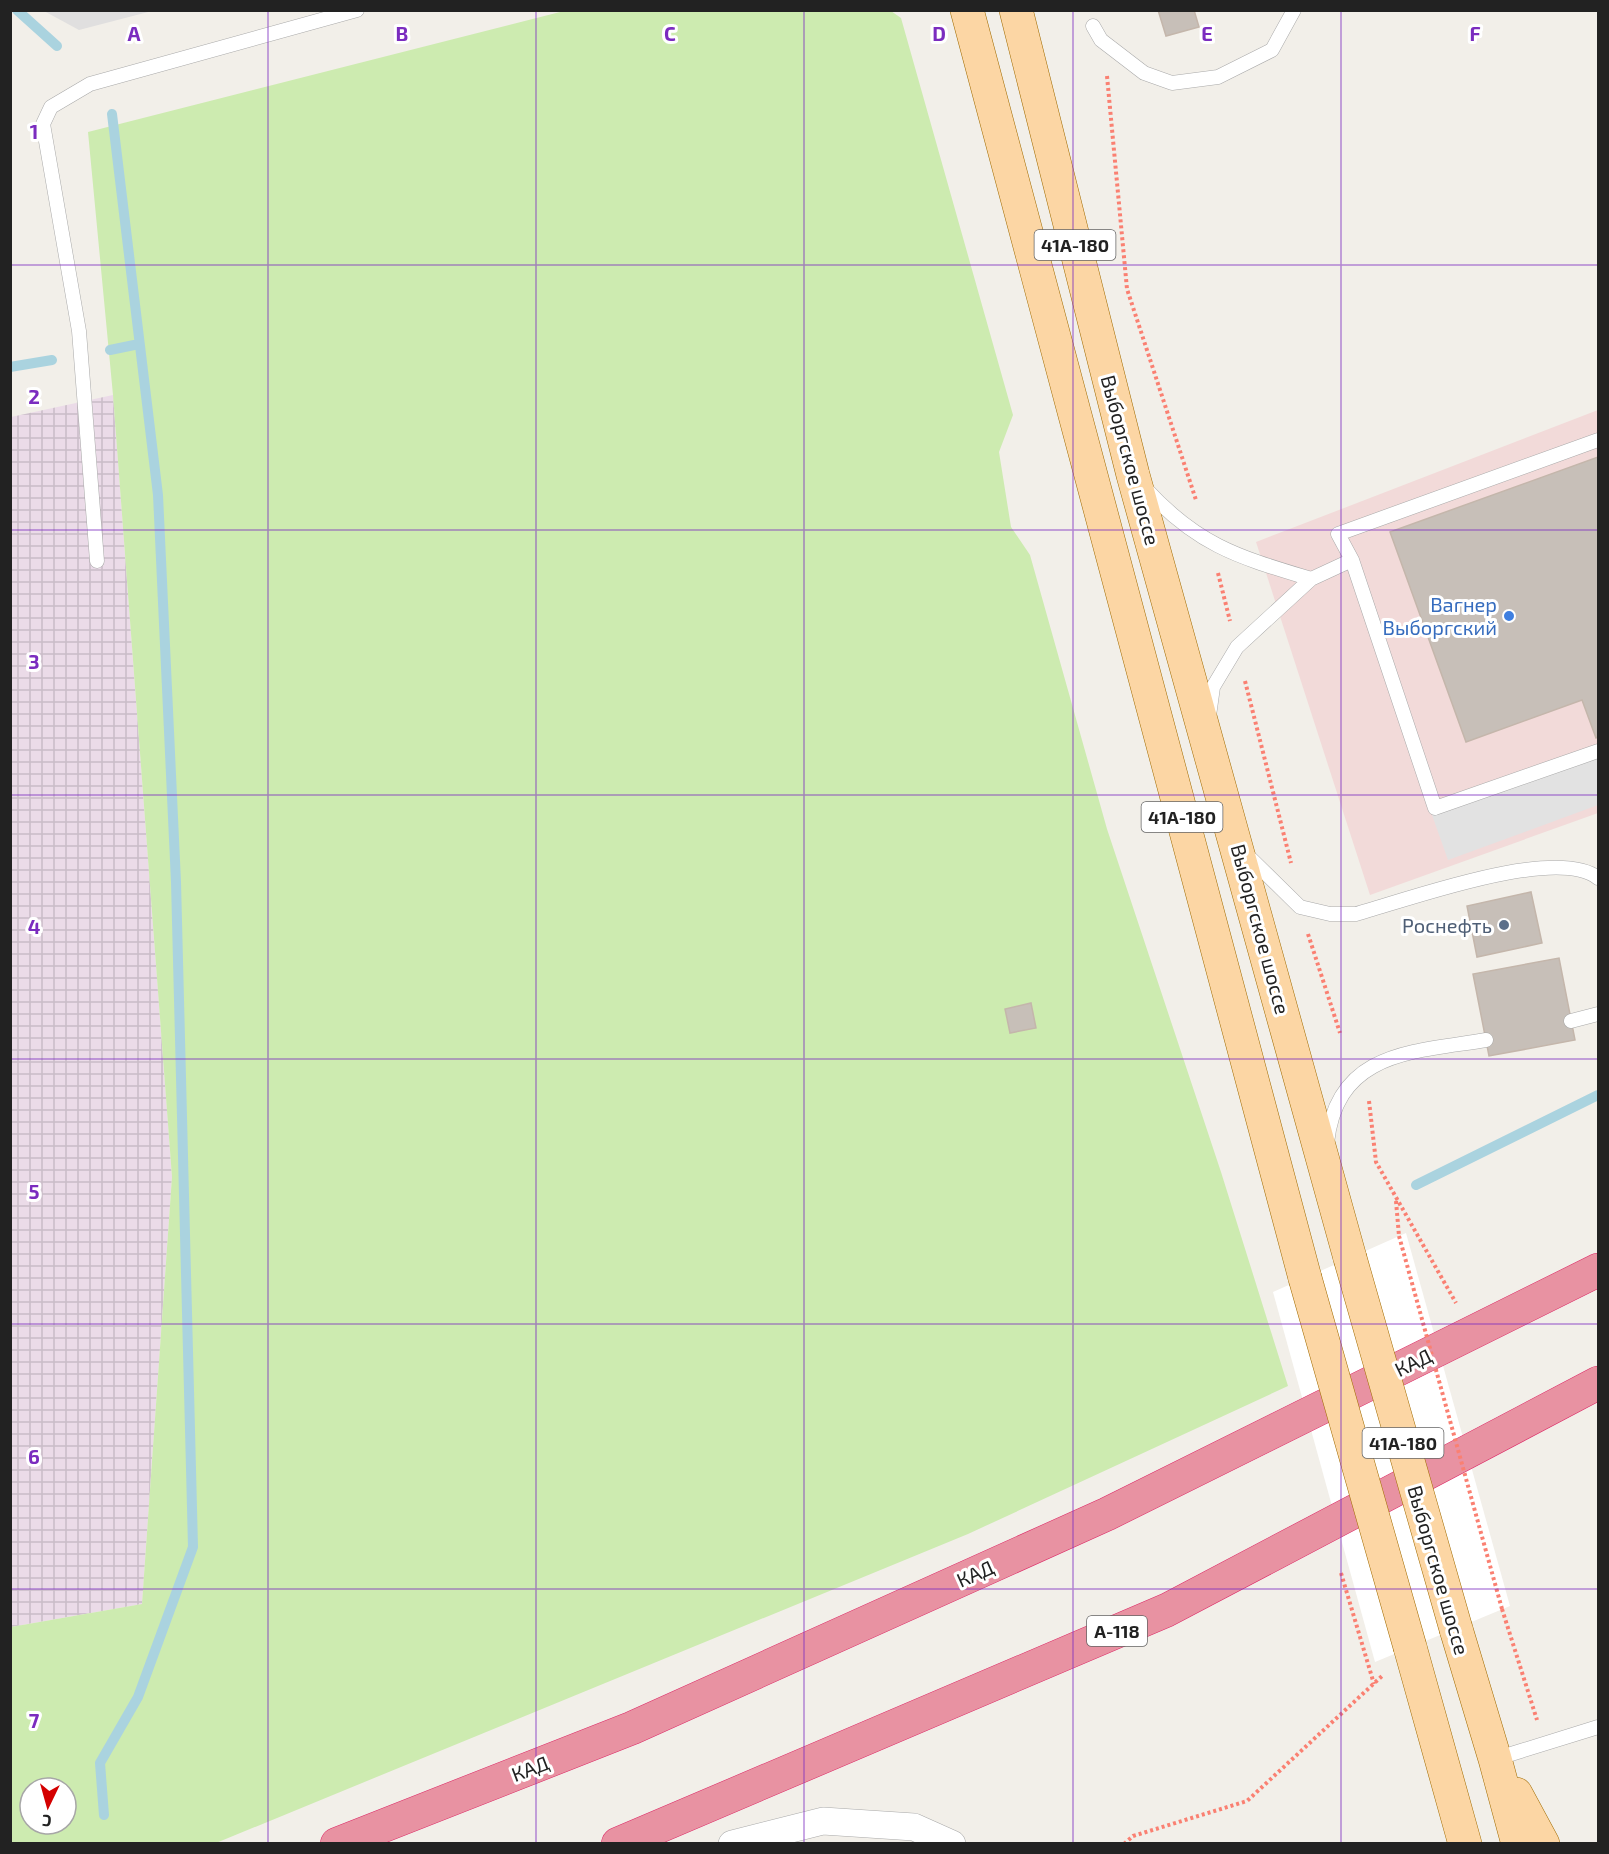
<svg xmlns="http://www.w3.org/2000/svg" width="1609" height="1854" viewBox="0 0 1609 1854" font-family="'Exo 2',sans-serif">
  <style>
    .residential { fill: #e0dfdf }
    .commercial { fill: #f2dad9 }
    .industrial { fill: url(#industrial-grid) }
    .grass { fill: #cdebb0; fill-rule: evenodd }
    .parking { fill: #e2e2e2 }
    .pier { fill: #fff }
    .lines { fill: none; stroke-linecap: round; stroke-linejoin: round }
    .stream { stroke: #aad3df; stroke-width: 10 }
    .building { fill: #c7bfb8; stroke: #c4b6ab; stroke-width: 1.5 }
    .lane-casing { stroke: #a9a9a9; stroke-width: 15 }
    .street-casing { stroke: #a9a9a9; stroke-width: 28 }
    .primary-casing { stroke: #a06b00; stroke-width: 34 }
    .highway-casing { stroke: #dc2a67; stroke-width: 34 }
    .path { stroke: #fa8072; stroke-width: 4; stroke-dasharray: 3 3; stroke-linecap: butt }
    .lane { stroke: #fff; stroke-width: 14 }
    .street { stroke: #fff; stroke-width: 27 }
    .primary { stroke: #fcd6a4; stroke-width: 33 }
    .highway { stroke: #e892a2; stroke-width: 33 }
    .primary-bridge-casing { stroke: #a06b00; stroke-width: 34; stroke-linecap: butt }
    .path-bridge { stroke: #fa8072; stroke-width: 4; stroke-dasharray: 3 3; stroke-linecap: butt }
    .primary-bridge { stroke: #fcd6a4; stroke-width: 33 }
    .grid { fill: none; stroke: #7b2cbf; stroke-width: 1.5; stroke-opacity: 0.55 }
    .shop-dot { fill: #3f7fe0; stroke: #fff; stroke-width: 2 }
    .service-dot { fill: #5c6f8a; stroke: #fff; stroke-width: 2 }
    .labels { text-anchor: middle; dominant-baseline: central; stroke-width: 6; stroke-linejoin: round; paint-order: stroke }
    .shield { fill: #fff; stroke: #646464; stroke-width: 1.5 }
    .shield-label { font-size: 18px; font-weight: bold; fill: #222 }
    .street-label { font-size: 20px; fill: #222; stroke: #fff }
    .shop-label { font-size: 20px; fill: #366cbe; stroke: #fff; text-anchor: end }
    .service-label { font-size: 20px; fill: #4e5e75; stroke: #fff; text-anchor: end }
    .grid-label { font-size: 20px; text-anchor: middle; font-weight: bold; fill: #7b2cbf; stroke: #fff; stroke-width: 6; stroke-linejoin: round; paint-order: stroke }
  </style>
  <defs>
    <pattern id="industrial-grid" width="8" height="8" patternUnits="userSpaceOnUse" patternTransform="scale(1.5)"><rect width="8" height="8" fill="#ebdbe8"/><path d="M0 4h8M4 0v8" fill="none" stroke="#c9bcc7"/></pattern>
  </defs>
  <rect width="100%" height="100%" fill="#f2efe9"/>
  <!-- residential -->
  <path class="residential" d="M44,11H152L79,30Z"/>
  <!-- commercial -->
  <path class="commercial" d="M1598,410V813L1370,895L1256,542Z"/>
  <!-- industrial -->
  <path class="industrial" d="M113,395L172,1177L142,1604L11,1627V417Z"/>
  <!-- grass -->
  <path class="grass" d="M564,11H891L901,18L1013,415L999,452L1011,527L1030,555L1107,829L1221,1172L1288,1386L968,1534L216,1843L11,1844V1627L142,1604L172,1177L113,395L88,132ZM30,1788H66V1824H30Z"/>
  <!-- parking -->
  <path class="parking" d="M1598,756V805L1448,860L1432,815Z"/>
  <!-- pier -->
  <path class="pier" d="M1406,1233L1510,1606L1375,1662L1273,1292Z"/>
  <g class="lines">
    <!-- stream -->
    <path class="stream" d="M17,10L57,46
      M110,350L139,344
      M10,367L52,360
      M1416,1185L1598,1095
      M104,1815L100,1763L138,1697L193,1547L176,882L158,495L112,114"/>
  </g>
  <!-- building -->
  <path class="building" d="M1158,10H1194L1199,27L1166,36Z
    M1598,457V737L1596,738L1582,700L1466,742L1390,532Z
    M1531,892L1542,943L1477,957L1467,906Z
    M1559,958L1575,1040L1489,1056L1473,974Z
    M1031,1003L1036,1028L1010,1033L1005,1009Z"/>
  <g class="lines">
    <!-- lane casing -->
    <g class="lane-casing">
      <path id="lane" d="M1093,26L1101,40L1144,73L1172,83L1218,77L1272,50L1294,10
        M1145,488C1198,546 1239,557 1311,579
        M1352,560L1338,534L1598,440
        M97,561L79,331L43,124L51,107L90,84L357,10
        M1209,716L1213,687L1237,647L1311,579L1352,560L1435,808L1598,751
        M1247,855L1300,907L1330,914H1356C1407,900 1556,845 1598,878
        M1571,1021L1598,1014
        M1327,1143C1337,1051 1413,1052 1486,1040
        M1495,1759L1598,1727"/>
    </g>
    <!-- street casing -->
    <g class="street-casing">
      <path id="street" d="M732,1844L823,1821L914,1827L952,1844"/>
    </g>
    <!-- primary casing -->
    <g class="primary-casing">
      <path id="primary" d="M967,10L1305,1278
        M1016,10L1133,475L1350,1258
        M1456,1629L1495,1759L1518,1844
        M1410,1647L1465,1844
        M1516,1794L1543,1844"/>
    </g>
    <!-- highway casing -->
    <g class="highway-casing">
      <path id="highway" d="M337,1844L632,1728L1107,1514L1598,1270
        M618,1844L1167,1610L1598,1383"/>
    </g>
    <!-- path -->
    <path class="path" d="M1107,76L1127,289L1196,500
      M1218,573L1230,621
      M1245,681L1291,863
      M1308,934L1340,1033
      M1369,1101L1376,1162L1456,1303
      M1396,1201L1399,1236
      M1341,1573L1374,1684
      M1502,1609L1537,1720
      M1124,1844L1133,1836L1247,1801L1382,1676"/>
    <!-- lane -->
    <use href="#lane" class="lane"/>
    <!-- street -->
    <use href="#street" class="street"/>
    <!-- primary -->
    <use href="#primary" class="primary"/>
    <!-- highway -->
    <use href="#highway" class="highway"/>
    <!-- primary-bridge casing -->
    <g class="primary-bridge-casing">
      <path id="primary-bridge" d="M1350,1258L1456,1629
        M1305,1278L1410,1647"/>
    </g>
    <!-- path-bridge -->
    <path class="path-bridge" d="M1399,1236L1502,1609"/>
    <!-- primary-bridge -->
    <use href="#primary-bridge" class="primary-bridge"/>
  </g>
  <!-- grid -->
  <path class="grid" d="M268,10V1844M536,10V1844M804,10V1844M1073,10V1844M1341,10V1844M10,265H1598M10,530H1598M10,795H1598M10,1059H1598M10,1324H1598M10,1589H1598"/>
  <!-- markers -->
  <circle class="shop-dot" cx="1509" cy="616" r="6"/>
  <circle class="service-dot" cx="1504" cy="925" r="6"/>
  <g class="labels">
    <!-- shield labels -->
    <g class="shield">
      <rect x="1034.5" y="230" width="81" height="30" rx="4.5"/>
      <rect x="1141.5" y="802" width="81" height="30" rx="4.5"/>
      <rect x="1362.5" y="1428" width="81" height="30" rx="4.5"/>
      <rect x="1087" y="1616" width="60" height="30" rx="4.5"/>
    </g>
    <g class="shield-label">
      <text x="1075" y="245">41А-180</text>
      <text x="1182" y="817">41А-180</text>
      <text x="1403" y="1443">41А-180</text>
      <text x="1117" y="1631">А-118</text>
    </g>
    <!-- street labels -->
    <g class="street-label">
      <text transform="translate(1131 460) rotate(75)">Выборгское шоссе</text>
      <text transform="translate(1261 929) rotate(75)">Выборгское шоссе</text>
      <text transform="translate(1413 1362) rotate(-26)">КАД</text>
      <text transform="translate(1439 1570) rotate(74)">Выборгское шоссе</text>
      <text transform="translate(975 1573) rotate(-24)">КАД</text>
      <text transform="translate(530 1768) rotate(-21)">КАД</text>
    </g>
    <!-- shop labels -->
    <g class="shop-label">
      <text x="1497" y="604">Вагнер<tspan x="1497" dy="23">Выборгский</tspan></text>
    </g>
    <!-- service labels -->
    <g class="service-label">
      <text x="1492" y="925">Роснефть</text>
    </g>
  </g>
  <g class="grid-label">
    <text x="134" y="41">A</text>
    <text x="402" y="41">B</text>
    <text x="670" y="41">C</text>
    <text x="939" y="41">D</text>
    <text x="1207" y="41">E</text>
    <text x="1475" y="41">F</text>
    <text x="34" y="139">1</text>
    <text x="34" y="404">2</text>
    <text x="34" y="669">3</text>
    <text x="34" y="934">4</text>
    <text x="34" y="1199">5</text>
    <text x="34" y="1464">6</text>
    <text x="34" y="1728">7</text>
  </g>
  <!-- border -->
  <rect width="1609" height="1854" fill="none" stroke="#222222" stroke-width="24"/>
  <!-- north arrow -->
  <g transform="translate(48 1806) rotate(185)"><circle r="28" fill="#ffffff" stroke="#a7a7a7" stroke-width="1.5"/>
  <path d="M0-4.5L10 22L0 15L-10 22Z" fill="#d40000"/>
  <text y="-9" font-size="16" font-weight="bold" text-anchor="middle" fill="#222222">С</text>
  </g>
</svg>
